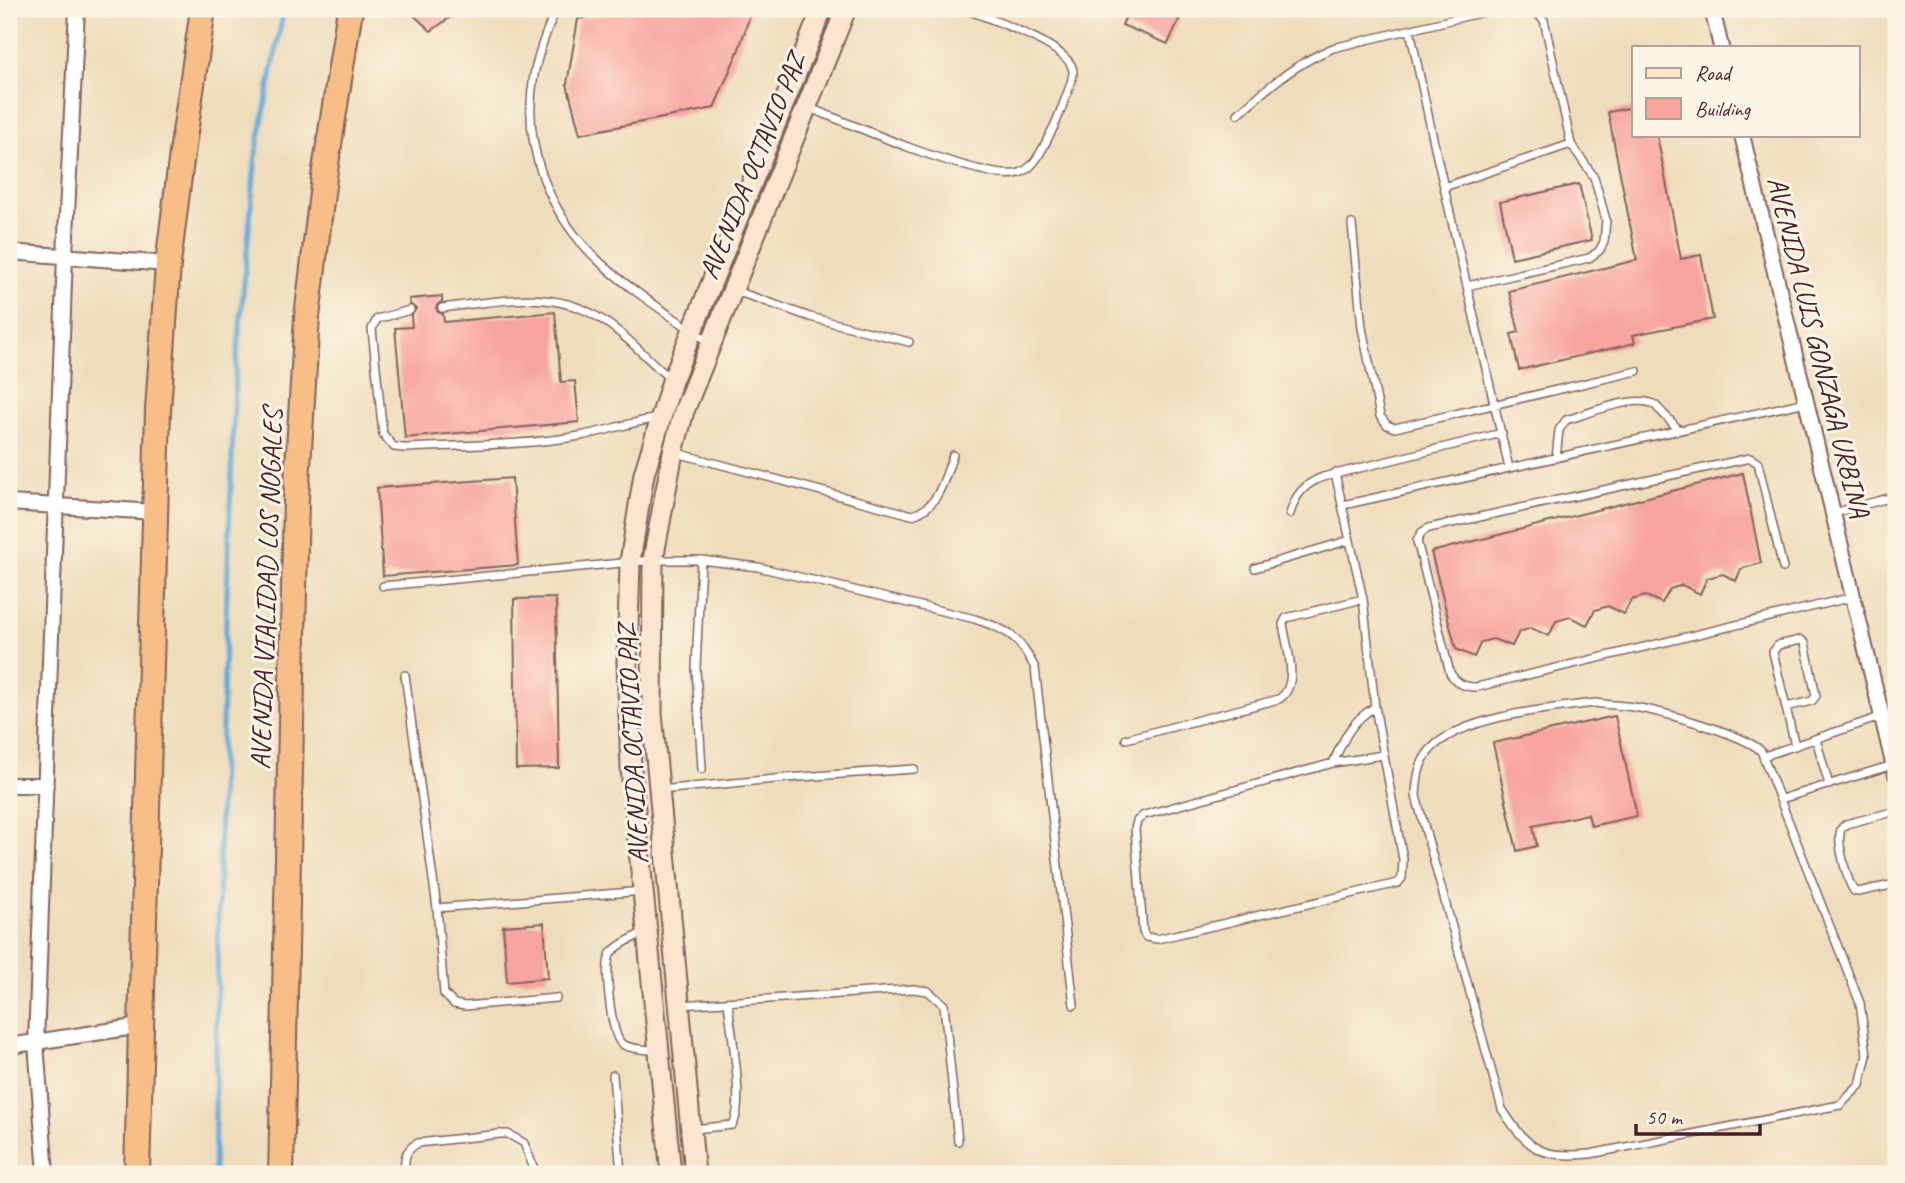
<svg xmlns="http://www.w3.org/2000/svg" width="1905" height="1183" viewBox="0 0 1905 1183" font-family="Caveat,sans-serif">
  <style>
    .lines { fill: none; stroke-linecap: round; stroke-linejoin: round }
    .stream { stroke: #61a8d7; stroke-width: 5 }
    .building { fill: #f7a39e }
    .lane-casing { stroke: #83625d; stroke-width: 10 }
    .street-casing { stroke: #83625d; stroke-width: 18 }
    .secondary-casing { stroke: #83625d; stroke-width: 23 }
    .highway-casing { stroke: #83625d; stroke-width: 28 }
    .lane { stroke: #fff; stroke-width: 7 }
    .street { stroke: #fff; stroke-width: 14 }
    .secondary { stroke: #fce5cf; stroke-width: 19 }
    .highway { stroke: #f7be88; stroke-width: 24 }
    .labels { text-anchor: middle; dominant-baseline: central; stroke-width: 6; stroke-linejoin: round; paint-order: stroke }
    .street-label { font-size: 28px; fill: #4a1f2b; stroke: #fcf5e5 }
  </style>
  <rect width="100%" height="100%" fill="#fcf5e5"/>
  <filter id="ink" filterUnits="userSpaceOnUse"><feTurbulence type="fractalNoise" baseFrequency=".0143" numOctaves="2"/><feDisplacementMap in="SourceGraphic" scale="14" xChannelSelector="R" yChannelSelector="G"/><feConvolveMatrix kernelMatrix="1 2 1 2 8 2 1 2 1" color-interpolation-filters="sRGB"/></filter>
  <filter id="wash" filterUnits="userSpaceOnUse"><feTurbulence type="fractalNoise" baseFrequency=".00686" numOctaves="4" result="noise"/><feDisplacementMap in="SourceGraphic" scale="28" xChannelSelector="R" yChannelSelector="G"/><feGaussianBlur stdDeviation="1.57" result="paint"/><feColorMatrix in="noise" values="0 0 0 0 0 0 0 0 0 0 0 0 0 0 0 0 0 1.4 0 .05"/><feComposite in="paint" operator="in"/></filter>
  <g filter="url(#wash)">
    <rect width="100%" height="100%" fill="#edb"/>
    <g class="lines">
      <!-- stream -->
      <path class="stream" d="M214,1174L221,752L235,379L256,154L284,9"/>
    </g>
    <g id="blocks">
      <!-- building -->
      <path class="building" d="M407,9H462L431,31Z
        M631,9H752L739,49L714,108L580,134L567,84L578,19Z
        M1129,9H1184L1168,44L1122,25Z
        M1634,107V135H1657L1681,259L1701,255L1713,319L1633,335L1635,343L1519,370L1511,334L1519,332L1509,291L1637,260L1608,112Z
        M1579,184L1592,240L1512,258L1500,202Z
        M442,296V302L438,304L436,308L438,312L443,314L444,322L555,312L561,382L575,381L579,422L405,438L395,328L412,327L411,316L416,309L410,304L409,299Z
        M1743,473L1761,563L1741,569L1736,581L1723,574L1707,578L1700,594L1682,585L1670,589L1662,603L1646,596L1631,600L1624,614L1608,606L1595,610L1587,625L1570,617L1556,621L1549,636L1531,628L1519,632L1512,646L1493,639L1481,642L1474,657L1456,649L1431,552Z
        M512,478L518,565L383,576L377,488Z
        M556,598L559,768L516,769L514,599Z
        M1615,716L1637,816L1591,826L1588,814L1533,826L1537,846L1517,851L1493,743Z
        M544,923L548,978L507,982L503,926Z"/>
    </g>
  </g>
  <g filter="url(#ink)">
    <use href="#blocks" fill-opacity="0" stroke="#83625d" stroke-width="2"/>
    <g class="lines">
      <!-- lane casing -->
      <g class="lane-casing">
        <path id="lane" d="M556,9C547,30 538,52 534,75C521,145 549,216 601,263C634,293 673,317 709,342
          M1099,9H1108
          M1410,30L1437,157L1509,468
          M807,107C861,128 916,153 973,168C986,171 1002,176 1015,174C1033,172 1042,150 1049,136C1055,126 1074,80 1073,71C1071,46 987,18 965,9
          M1238,114C1268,87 1296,63 1333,48L1496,9
          M1444,187L1571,144
          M1352,224L1362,328L1380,416L1387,425L1395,428L1637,371
          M1467,286L1589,258L1599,251L1604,242L1606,220L1594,177L1571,144L1544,20L1535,12L1529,9
          M736,291L810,317L909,342
          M442,308C492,302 550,288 596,316C621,330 649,360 670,379
          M410,310L377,319L372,329L383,434L394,447L403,448C461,445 522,446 580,436C606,431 632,422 658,418
          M673,452L912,515C939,508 944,479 953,455
          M1556,458L1559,430L1566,420C1587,414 1637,393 1655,405L1679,430
          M1335,473L1363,599L1375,707L1403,859L1402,878L1398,883L1157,939L1146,937L1143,932L1135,829L1137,821L1144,815L1333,763L1383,755
          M1343,505L1806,402
          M1834,513L1896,496
          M1290,514C1295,495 1304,484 1323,477L1502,433
          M701,560L696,669L702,769
          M1255,568L1350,540
          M1783,568L1758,463L1750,458L1429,528L1422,532L1417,541L1450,673C1457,684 1464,687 1477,687L1853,597
          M383,586L653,560H701L758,567L975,619C1009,631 1017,634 1035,668L1074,1005
          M405,675L437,908L444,994L454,1004L465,1006L556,998
          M1595,703C1608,705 1621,705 1633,707C1660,711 1744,734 1761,751L1860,1003L1867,1055L1860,1085L1840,1105L1590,1154C1541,1158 1529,1151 1502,1109L1416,796C1417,779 1418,764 1430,750C1461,716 1551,708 1595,703Z
          M1786,707L1812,701L1816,696L1805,643L1801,640L1778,645L1773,652L1795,746
          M1126,739L1279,699C1301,685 1286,645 1283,624L1286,618L1363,599
          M1816,739L1829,785
          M1764,756L1883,716
          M1333,763C1344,738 1351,721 1375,707
          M660,790L786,778L914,769
          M1781,799L1896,764
          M1896,811L1846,824C1842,828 1841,827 1840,834C1838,845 1847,881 1854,891L1858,892L1896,884
          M437,908L643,891
          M644,932C634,938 618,944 611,953C603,963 611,1034 621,1043C629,1050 648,1049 658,1051
          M680,1005L913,989L928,991L944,1005L958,1141
          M613,1075L621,1174
          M694,1129L732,1125C746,1110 730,1025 728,1002
          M405,1174C404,1160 404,1150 418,1143L500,1134H508L524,1143L536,1174"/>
      </g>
      <!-- street casing -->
      <g class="street-casing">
        <path id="street" d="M1712,9L1721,47
          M1742,135L1896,775
          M9,252L168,264
          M9,503L156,512
          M9,785H46
          M9,1046L141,1026
          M46,1174L36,1043L65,255L77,9"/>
      </g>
      <!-- secondary casing -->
      <g class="secondary-casing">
        <path id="secondary" d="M671,1174L631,769L627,662L630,562L644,474L672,381L822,9
          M695,1174L652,713L653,560L673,452L684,411L846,9"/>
      </g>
      <!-- highway casing -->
      <g class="highway-casing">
        <path id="highway" d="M137,1174L158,410L168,264L182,153L203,9
          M281,1174L296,499L307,317L324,177L350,9"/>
      </g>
      <!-- lane -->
      <use href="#lane" class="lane"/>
      <!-- street -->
      <use href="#street" class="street"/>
      <!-- secondary -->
      <use href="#secondary" class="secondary"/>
      <!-- highway -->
      <use href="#highway" class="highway"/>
    </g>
  </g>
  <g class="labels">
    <!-- street labels -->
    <g class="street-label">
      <text transform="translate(752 166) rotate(-68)">AVENIDA OCTAVIO PAZ</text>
      <text transform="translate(1819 347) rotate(76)">AVENIDA LUIS GONZAGA URBINA</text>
      <text transform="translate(266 589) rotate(-88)">AVENIDA VIALIDAD LOS NOGALES</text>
      <text transform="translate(632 744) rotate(-93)">AVENIDA OCTAVIO PAZ</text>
    </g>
  </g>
  <!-- margin -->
  <rect width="1905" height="1183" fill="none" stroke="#fcf5e5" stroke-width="35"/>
  <!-- legend -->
  <rect x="1632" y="46" width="228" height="91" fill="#fcf5e5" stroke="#b59f9b" stroke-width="2"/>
  <rect x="1646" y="68" width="35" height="10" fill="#fce5cf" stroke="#b59f9b" stroke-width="2"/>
  <text x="1695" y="80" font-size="21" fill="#4a1f2b">Road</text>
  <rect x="1646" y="98" width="35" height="21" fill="#f7a39e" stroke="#b59f9b" stroke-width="2"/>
  <text x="1695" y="116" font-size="21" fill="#4a1f2b">Building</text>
  <!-- scale -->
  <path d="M1636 1124v10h124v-10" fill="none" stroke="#4a1f2b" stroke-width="3.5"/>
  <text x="1646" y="1124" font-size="21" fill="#4a1f2b" stroke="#fcf5e5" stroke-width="5" paint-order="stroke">50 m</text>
</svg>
